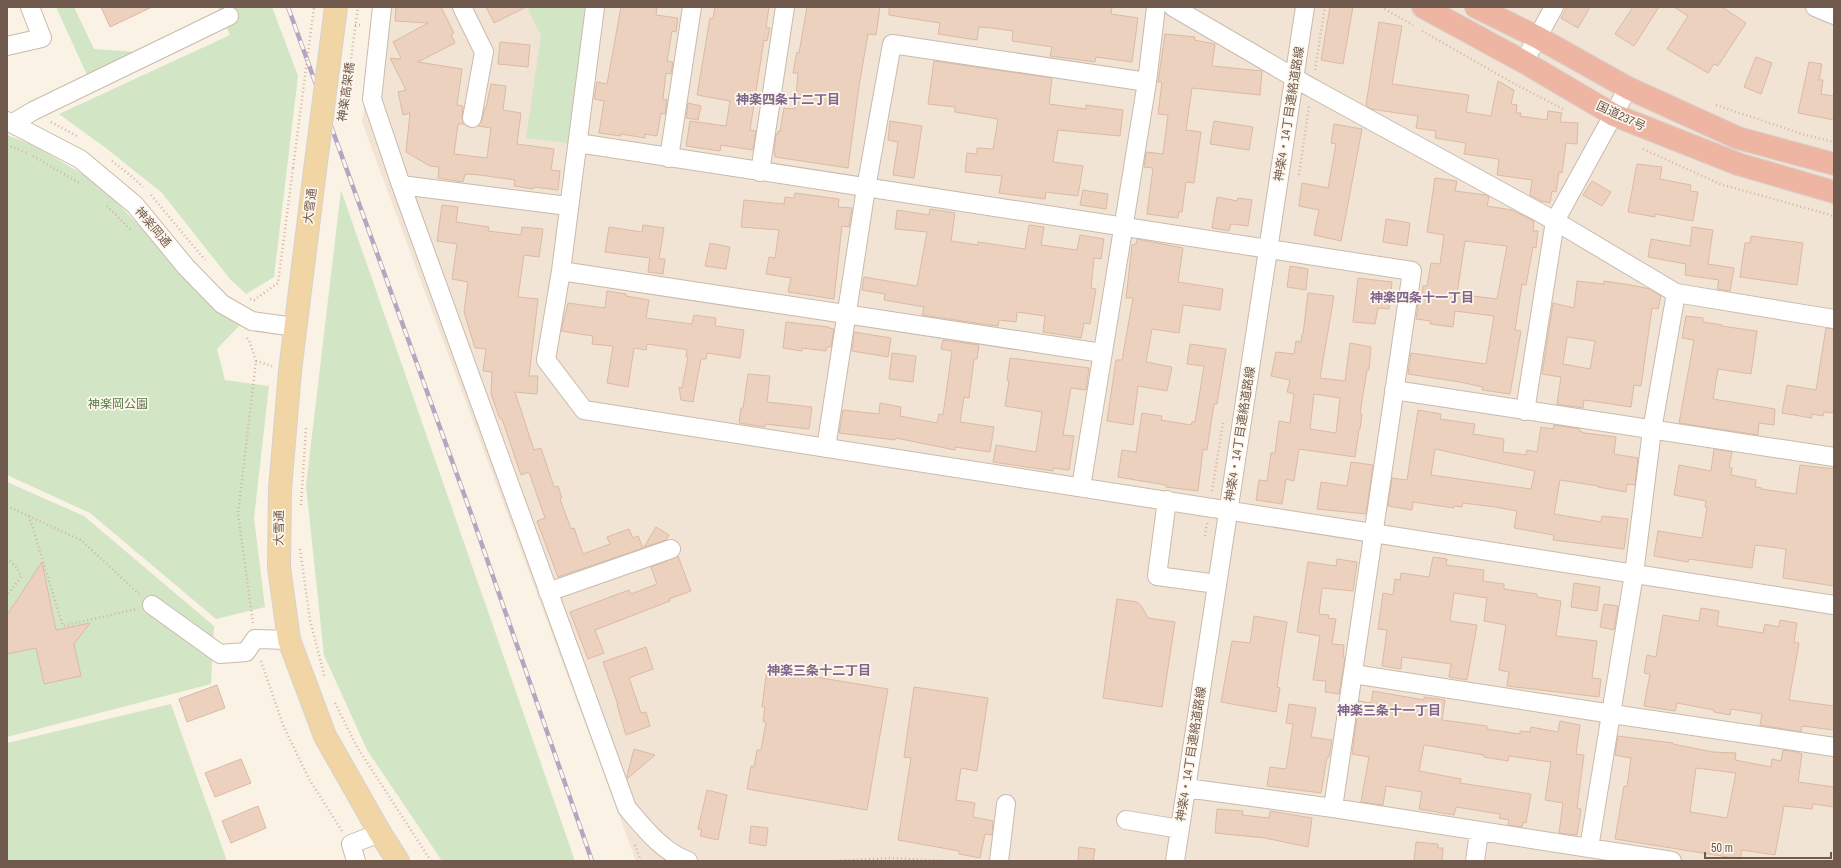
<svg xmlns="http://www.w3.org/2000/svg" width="1841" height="868" viewBox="0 0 1841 868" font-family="'Archivo Narrow','Noto Sans JP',sans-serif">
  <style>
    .residential { fill: #f1e4d4 }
    .green { fill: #d2e6c5 }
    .building { fill: #ecd1bf; stroke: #ddb9a2; fill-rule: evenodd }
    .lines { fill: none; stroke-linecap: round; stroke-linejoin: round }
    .minor-casing { stroke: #cabaac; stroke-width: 20 }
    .major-casing { stroke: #d7d1cd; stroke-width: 24 }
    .highway-casing { stroke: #d7d1cd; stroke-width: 24 }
    .path { stroke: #d1b5a3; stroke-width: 2.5; stroke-dasharray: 1 3; stroke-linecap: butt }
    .minor { stroke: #fff; stroke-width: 18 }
    .major { stroke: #f2d5a4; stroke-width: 22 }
    .highway { stroke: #eeb6a2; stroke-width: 22 }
    .rail-casing { stroke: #b5a5c2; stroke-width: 4.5 }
    .rail { stroke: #fdf6eb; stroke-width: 3; stroke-dasharray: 9; stroke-linecap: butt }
    .major-bridge-casing { stroke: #d7d1cd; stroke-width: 24; stroke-linecap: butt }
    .path-bridge { stroke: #d1b5a3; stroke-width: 2.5; stroke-dasharray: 1 3; stroke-linecap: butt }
    .major-bridge { stroke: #f2d5a4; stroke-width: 22 }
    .labels { text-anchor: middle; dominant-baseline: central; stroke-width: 3.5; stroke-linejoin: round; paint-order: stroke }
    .street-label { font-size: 12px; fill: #70594d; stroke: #fdf6eb }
    .park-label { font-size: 12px; fill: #577a49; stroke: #fdf6eb }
    .neighbourhood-label { font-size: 13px; font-weight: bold; fill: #7f658c; stroke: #fdf6eb }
  </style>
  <rect width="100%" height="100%" fill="#faf2e5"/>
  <!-- residential -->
  <path class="residential" d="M379,7H1834V861H636L362,122Z"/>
  <!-- green -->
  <path class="green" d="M56,7H74L94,49L136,52L87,75Z
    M218,7H272L298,76L274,277L246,294L230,279L162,193L107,149L59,114L230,35Z
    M527,7H590L568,143L526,138L541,36Z
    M7,135L33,145L98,183L148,235L241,324L217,349L225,380L269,386L254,518L265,607L216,619L90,513L7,475Z
    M341,190L575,861H442L367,750L324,655L306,486Z
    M7,482L84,516L214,626L211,684L7,737Z
    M171,704L227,861H7V743Z"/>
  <!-- building -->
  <path class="building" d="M101,7H152L110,27Z
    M396,7H441L454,33L451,35L455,43L418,62L462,69L457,105L463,106L462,117L464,124H458L454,154L487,158L491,128L478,126L482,120L485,108H486L491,84L506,86L503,110L521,113L517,144L554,149L551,170L560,171L558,190L534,187L533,189L514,186L515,180L480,175L465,174L463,182L438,178L439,167L430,166L406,152L410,113L403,115L398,92L406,90L390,58L398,59L401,58L393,42L428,23L395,21Z
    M486,7H526L494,23Z
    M621,7H657L656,15L678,18L676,32L672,31L667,61L673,62L671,74L666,73L663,99L667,100L665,114L661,113L657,136L645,134V138L621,134V136L599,133L604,101L594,99L597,82L607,84Z
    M715,7H769L766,27L770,28L767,41L764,40L750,130L756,131L753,150L721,145L720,151L686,146L690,121L726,126L730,101L697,95L710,18L713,19Z
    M807,7H880L876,35L868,34L859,86L848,168L775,157V153H774L776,134H778V131L780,132L784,108L795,109L798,73H793L797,52L799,53Z
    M889,7H1112L1111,14L1138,18L1132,62L1096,57L1095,62L1050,56L1052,47L1012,41L1013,31L992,28L979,27L977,40L938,34L940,23L889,15Z
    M1330,7H1353L1343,64L1321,60Z
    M1567,7H1590L1578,28L1561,18Z
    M1633,7H1659L1634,46L1615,34Z
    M1674,7H1722L1746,23L1718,66L1714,64L1708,73L1667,49L1688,16Z
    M1379,22L1402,26L1392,84L1469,95L1466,112L1491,116L1498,81L1514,90L1511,104L1517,105L1516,113H1521L1520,116L1547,120L1548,111L1562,113L1560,122L1578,123L1577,144L1566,143L1562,173L1559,172L1556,192L1552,191L1550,203L1541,201L1530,195L1532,180L1497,175L1499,159L1464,154L1466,143L1435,138L1436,131L1416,128L1418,116L1371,109L1366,105Z
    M1165,34L1195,37L1194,40L1215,44L1212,66L1262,71L1260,95L1192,88L1186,130L1201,132L1194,183L1186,182L1182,212H1179L1178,218L1147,214L1153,168L1144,167L1146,152L1163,154L1168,115L1158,114L1162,82H1158Z
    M500,42L530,45L528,67L498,64Z
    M1756,57L1772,63L1761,94L1744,87Z
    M934,61L1052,78L1049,104L1086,109V105L1123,110L1120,136L1058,130L1053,162L1083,166L1078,196L1046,192L1045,199L999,193L1002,176L965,172L967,153L977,154V148L993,149L998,119L955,112V107L928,104Z
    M1809,62L1822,64L1819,80H1823L1821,94L1834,96V120L1798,113Z
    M688,103L701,106L698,120L686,118Z
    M890,121L922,126L914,178L893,175L898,142L888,140Z
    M1214,121L1253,127L1249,150L1210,144Z
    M1334,124L1362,129L1341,241L1314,235L1319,210L1299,206L1302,183L1328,188L1336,144L1331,143Z
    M1637,164L1662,167L1660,179L1691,185L1690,191L1698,192L1693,221L1655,214V217L1628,212Z
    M1435,178L1457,181L1455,191L1486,195L1489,197L1487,206L1512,210L1534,221L1533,231H1538L1536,248L1533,247L1526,285L1522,284L1515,330L1521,331L1510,394L1482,390L1483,387L1460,382L1408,374L1411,353L1486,364L1494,316L1455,311L1453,327L1430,324L1431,321L1416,319L1419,296L1422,297L1423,286H1427L1431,263L1440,264L1444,235L1427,232ZM1465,241L1507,246L1497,299L1457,294Z
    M1592,181L1611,192L1602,206L1583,195Z
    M1083,190L1108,194L1106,209L1080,205Z
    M795,193L839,199L838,207L852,208L849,227L842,226L834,299L788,292L791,278L766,274L769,257L775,258L779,230L741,227L744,200L784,204L785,197L794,198Z
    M1217,197L1237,201L1238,198L1252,200L1248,226L1231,224L1229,231L1212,228Z
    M442,205L458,207L456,222L489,227L488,231L521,235L522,227L543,229L539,257L524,255L518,297L538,299L529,376H538L537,394L515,392L534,450L541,448L554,487L558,486L562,498L560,499L571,529L574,528L583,554L610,544L607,537L629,529L633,538L638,536L643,548L558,577L537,521L545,518L529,472L521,475L502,419H500L491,394L492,372L483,371L486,349L475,348L464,312L468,282L452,279L457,244L437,241Z
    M930,209L955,213L951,241L978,245V242L1025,249L1029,225L1044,227L1041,245L1077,250L1080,235L1104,239L1101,259L1094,258L1091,288L1096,289L1090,324L1084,323L1081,338L1043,332L1045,316L1017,312L1016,322L999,320L998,326L982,324L922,315L924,307L884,300L885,294L862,290L864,277L917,286L927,232L895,229L897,210L929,215Z
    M1386,219L1410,223L1407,246L1383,242Z
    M643,225L664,228L659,259H665L663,274L648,272L650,258L605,252L609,227L642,232Z
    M1692,227L1713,230L1708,264L1734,268L1730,291L1717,289L1719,280L1685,275L1686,264L1648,257L1651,239L1690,246Z
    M1751,236L1803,243L1797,285L1740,277L1745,243H1750Z
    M1137,239L1183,248L1178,282L1223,289L1220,310L1183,305L1179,333L1152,329L1146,362L1172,367L1167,391L1138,386L1133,425L1107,421L1116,360H1122L1133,298H1126L1132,245L1136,244Z
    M710,243L730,247L726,269L705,266Z
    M1290,266L1308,269L1306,290L1287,287Z
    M1358,278L1392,282L1389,309L1378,308L1375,324L1353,322Z
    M1577,281L1604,284V281L1631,285L1650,289L1661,296L1658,309L1652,308L1641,386L1634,385L1631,407L1584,400L1583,408L1557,404L1561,377L1542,374L1553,303L1574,308ZM1567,337L1595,341L1590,369L1563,364Z
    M607,291L626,294V296L649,300L646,318L692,324L694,315L716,318L715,326L744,330L740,358L707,353L706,359H701L693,402L681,400L679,387L682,388L688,357H686L687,350L683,349L647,344L646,350L634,348L628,387L607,383L613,346L592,344L593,336L561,331L568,303L605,308Z
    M1308,293L1334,296L1320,378L1345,381L1350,343L1371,347L1369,370H1367L1360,413L1362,414L1360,429H1359L1355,457L1299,449L1294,481L1286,479L1282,504L1256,500L1259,480L1267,481L1271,453H1275L1279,421L1290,423L1294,394L1287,392L1290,380L1271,376L1276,352L1294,354L1296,341L1301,342L1302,334H1303ZM1314,394L1340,398L1336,433L1310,429Z
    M1686,316L1703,318V322L1722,325L1721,326L1757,331L1751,374L1718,369L1713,399L1775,409L1774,425L1759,423L1758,435L1679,423L1694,340L1682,338Z
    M786,322L829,327V328L834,329L831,347H827L826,351L802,348V351L783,348Z
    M1826,328L1834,329V413L1824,412L1823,416L1812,414V418L1782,413L1787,385L1816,390Z
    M854,332L891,338L888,357L852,351Z
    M943,340L979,345L977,359H974L969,398L964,397L960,422L994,427L990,452L955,447V450L896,438L895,440L839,433L843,410L879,414L880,403L901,407L900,416L937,423L939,414L943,415L952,351L941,349Z
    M1190,344L1226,349L1217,404H1214L1207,450L1203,449L1198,491L1166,487V485L1118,477L1122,450L1136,452L1142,413L1162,416L1161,420L1191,425L1192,422H1195L1204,366L1187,364Z
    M892,353L916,356L913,382L889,379Z
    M1010,358L1089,368L1086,390L1071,388L1063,435L1074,436L1069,470L1053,468V471L993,462L996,445L1036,452L1042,412L1005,406L1009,381L1007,380Z
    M748,374L770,376L767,402L812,407L809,429L765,424V427L739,423L741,408H743Z
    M1418,410L1441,414L1440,419L1475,424L1473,434L1504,439L1503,452L1526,455L1527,450L1537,452L1541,427L1553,429L1554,425L1580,429L1579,431L1585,433L1616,437L1614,454L1638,458L1635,485L1627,484L1626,492L1598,487V486L1560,480L1554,514L1601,522L1602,516L1628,519L1624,549L1553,540L1554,535L1514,528L1517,511L1495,507L1463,503L1462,507L1454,506V508L1413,502L1412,510L1388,506L1392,478L1407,480ZM1435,449L1535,471L1531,489L1431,475Z
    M1714,449L1732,452L1729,467L1732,468L1731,475L1756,480L1755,487L1762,488L1761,489L1796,494L1800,465L1834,469V586L1783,578L1786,549L1755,545L1752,568L1689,559L1688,562L1654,556L1658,531L1702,538L1707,507H1705L1706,501L1674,495L1679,465L1711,471Z
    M1351,462L1373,465L1366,514L1317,509L1321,482L1347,486Z
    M656,527L669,535L666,540L644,547Z
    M678,556L691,591L669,599L670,601L595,630L604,653L588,659L570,612L629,590L631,594L657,584L651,567Z
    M1433,557L1447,559L1446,565L1484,570L1483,581L1504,584V589L1537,594V597L1561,601L1556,636L1597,641L1592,678L1601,679L1599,697L1507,686L1509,672L1499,670L1506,625L1484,621L1487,598L1454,593L1450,621L1477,625L1467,680L1449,677L1451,664L1402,657L1401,669L1382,666L1387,630L1378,629L1383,593L1393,595L1395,579L1400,580L1401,573L1429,577Z
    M1337,559L1357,562L1353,591L1322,588L1319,614L1329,615L1328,618L1336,619L1332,644L1344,645L1343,657L1345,658L1339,694L1325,692L1326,681L1313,680L1320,636L1297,632L1308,562L1336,566Z
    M42,562L56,630L90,623L74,644L81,676L44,684L36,648L7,654V615Z
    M1574,583L1600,587L1597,611L1571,607Z
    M1117,599L1137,602L1142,607L1148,618L1175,622L1162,707L1103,698Z
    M1604,604L1618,606L1614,630L1600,627Z
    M1701,608L1719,611L1717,626L1763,633L1765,624L1779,627L1780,620L1797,623L1794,642L1799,643L1789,700L1834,706V730L1802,726L1801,732L1760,725L1762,714L1731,709L1730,715L1714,712V710L1677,703L1675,711L1644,706L1650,674L1644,673L1647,655L1656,657L1663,615L1699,621Z
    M1254,616L1287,622L1277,687L1280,688L1276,712L1221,702L1232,641L1250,643Z
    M646,647L653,669L629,678L641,713L646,712L650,726L626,735L617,705H618L603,662Z
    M767,669L888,689L867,810L747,789L751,766L754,767L757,750H761L766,722L763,721L765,707H762Z
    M217,685L225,708L187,722L179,699Z
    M914,687L988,698L977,771L961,768L956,800L975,803L973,817L993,821L992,835L985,834L980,858L959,854V851L898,840L911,758L904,757Z
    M1373,691L1424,700V697L1445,700L1442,720L1487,726V729L1520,734V731L1530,732L1531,727L1558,732L1560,721L1580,725L1576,754L1584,755L1577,808L1581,809L1577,835L1559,833L1563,803L1545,800L1551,762L1509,756L1508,761L1484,757V755L1424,745L1419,771L1461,779L1460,783L1531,794L1526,823L1523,822L1522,827L1508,825L1509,820L1499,818L1500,814L1456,807L1454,815L1419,809L1422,792L1386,786L1383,805L1361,802L1369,757L1352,754L1359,701L1371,703Z
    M1289,704L1316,708L1311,737L1332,740L1329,757H1327L1321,793L1267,786L1270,767L1286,769L1293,724L1286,723Z
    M1618,736L1673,743V744L1713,752L1736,753L1735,760L1771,767L1772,759L1781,761L1783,750L1797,752L1802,754L1798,782L1834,787V807L1813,804L1812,809L1784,806L1775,855L1742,850L1740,859L1615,839L1624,786L1627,787L1631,758L1615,755ZM1696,768L1736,773L1727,818L1690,812Z
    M634,749L655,755L627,779V776Z
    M241,759L251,783L215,797L205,773Z
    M707,790L727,795L718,840L700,836L702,830L698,829Z
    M258,806L266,828L231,843L222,821Z
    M1217,809L1243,811L1242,815L1269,818L1270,811L1312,818L1308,847L1265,838L1215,833Z
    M751,826L768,828L766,846L749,843Z
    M1416,842L1438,844V848H1443L1442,861H1414Z
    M1079,847L1095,849L1093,861H1078Z"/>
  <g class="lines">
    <!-- minor casing -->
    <g class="minor-casing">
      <path id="minor" d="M382,7L372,99L401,185L627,808C645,829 662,851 688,861
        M462,7L484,52L472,118
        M595,7L561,271L546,360L584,410L1834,605
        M1173,7L1312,88L1555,221L1676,293L1834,319
        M1815,7L1834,15
        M7,46L42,38L30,7
        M1524,62L1554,7
        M7,121L80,159L135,205L186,267L222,304L252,321L295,327
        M13,123L33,111L229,16
        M578,143L1412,271L1333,808
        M669,158L692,7
        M760,172L785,7
        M401,185L568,206
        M561,271L1102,353
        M1394,390L1834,457
        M1525,411L1555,221L1628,88
        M826,448L866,188L892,44L1147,82
        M1081,487L1147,82L1156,7
        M1167,500L1157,576L1217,584
        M548,592L671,549
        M152,605L220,654L246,652L255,639L289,640
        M1353,674L1612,714L1834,747
        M1186,788L1333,808L1672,861
        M1126,820L1180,829
        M1589,848L1634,574L1652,430L1676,293
        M356,861L351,844L380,833
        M999,861L1006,804
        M1175,861L1305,7
        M1475,861L1479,832"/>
    </g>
    <!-- major casing -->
    <g class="major-casing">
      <path id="major" d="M315,170L290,371L280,489L279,567L289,640L325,736L380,833L398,861"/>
    </g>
    <!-- highway casing -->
    <g class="highway-casing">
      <path id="highway" d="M1423,7L1524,62L1614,115L1738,164L1834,192
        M1476,7L1537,37L1628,88L1738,138L1834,164"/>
    </g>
    <!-- path -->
    <path class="path" d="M1381,7L1413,25
      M355,25H363
      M1422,31L1515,84L1565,110
      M1315,70L1325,7
      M1716,105L1802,134L1834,142
      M51,122L77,136
      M7,145L27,153
      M1643,149L1720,184L1834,216
      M33,156L81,184
      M112,161L130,175L143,187
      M1299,175L1309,106
      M151,195L205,260
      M107,206L132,231
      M250,299L254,300L278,283L293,168
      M247,338L249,340L256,361L238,514L253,623
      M256,361L272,366
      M1212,491L1223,423
      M301,505L306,428
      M7,506L81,540L139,594
      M29,516L63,626L136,609
      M1205,536L1207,523
      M300,549L310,620L325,678
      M7,558L17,568L21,577L7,595
      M261,661L283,725L309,779L342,831
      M335,703L357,747L431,861
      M635,845L641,861
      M833,861L890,858L947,861"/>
    <!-- minor -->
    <use href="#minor" class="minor"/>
    <!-- major -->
    <use href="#major" class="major"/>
    <!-- highway -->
    <use href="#highway" class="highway"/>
    <!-- rail casing -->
    <g class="rail-casing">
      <path id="rail" d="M288,7L473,519L592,861"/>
    </g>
    <!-- rail -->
    <use href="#rail" class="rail"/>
    <!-- major-bridge casing -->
    <g class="major-bridge-casing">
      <path id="major-bridge" d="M315,170L336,7"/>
    </g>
    <!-- path-bridge -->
    <path class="path-bridge" d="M344,110L358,7
      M293,168L314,7"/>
    <!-- major-bridge -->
    <use href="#major-bridge" class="major-bridge"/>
  </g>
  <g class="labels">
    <!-- street labels -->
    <g class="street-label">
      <text transform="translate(346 92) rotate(-82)">神楽高架橋</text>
      <text transform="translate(1289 114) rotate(-81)">神楽4・14丁目連絡道路線</text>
      <text transform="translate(1621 116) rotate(25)">国道237号</text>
      <text transform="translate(310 206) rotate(-83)">大雪通</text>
      <text transform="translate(153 227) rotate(50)">神楽岡通</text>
      <text transform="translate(1240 434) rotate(-81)">神楽4・14丁目連絡道路線</text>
      <text transform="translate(279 528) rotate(-89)">大雪通</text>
      <text transform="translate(1191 754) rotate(-81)">神楽4・14丁目連絡道路線</text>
    </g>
    <!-- park labels -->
    <g class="park-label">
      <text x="118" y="404">神楽岡公園</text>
    </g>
    <!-- neighbourhood labels -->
    <g class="neighbourhood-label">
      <text x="788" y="99">神楽四条十二丁目</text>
      <text x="1422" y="297">神楽四条十一丁目</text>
      <text x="819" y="670">神楽三条十二丁目</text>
      <text x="1389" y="710">神楽三条十一丁目</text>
    </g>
  </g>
  <!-- border -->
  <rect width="1841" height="868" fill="none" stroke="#70594d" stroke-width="16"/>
  <!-- scale -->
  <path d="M1705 852v6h126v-6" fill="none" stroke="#70594d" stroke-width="2"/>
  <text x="1711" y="852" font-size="12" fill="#70594d" stroke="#fdf6eb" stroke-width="3" paint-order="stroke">50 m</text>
</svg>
